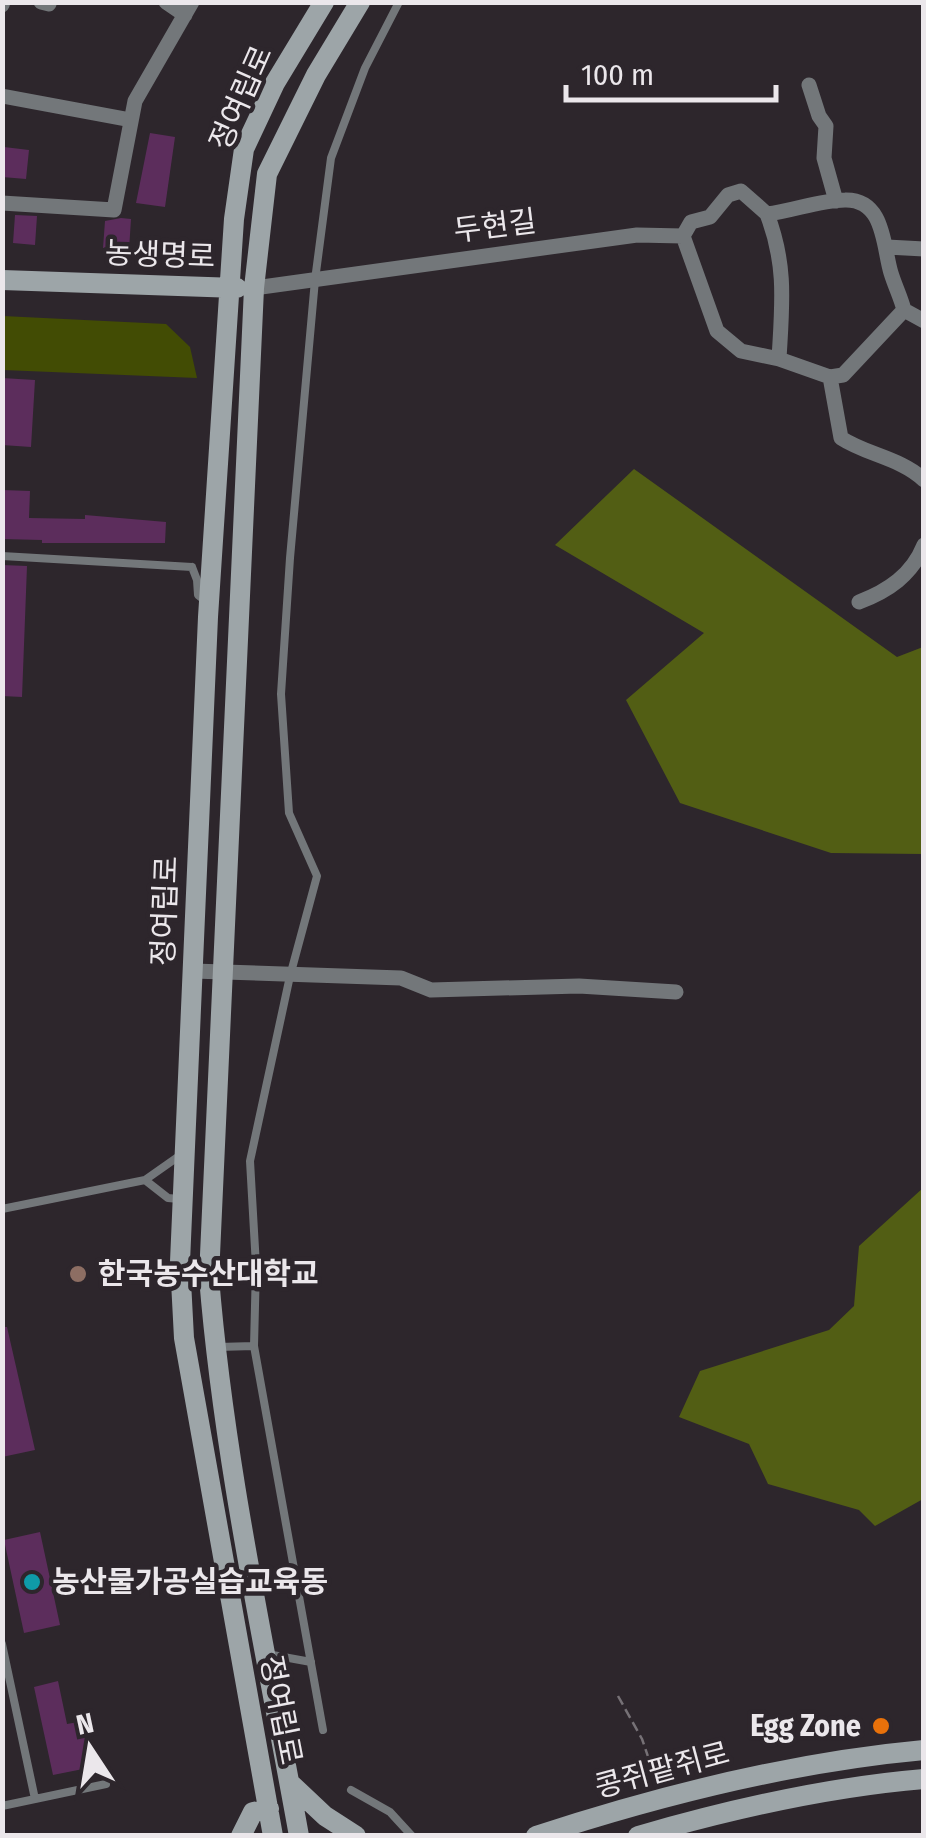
<svg xmlns="http://www.w3.org/2000/svg" width="926" height="1838" viewBox="0 0 926 1838" font-family="'Fira Sans Condensed','Noto Sans KR',sans-serif">
  <style>
    .green { fill: #424c04 }
    .forest { fill: #525e14 }
    .building { fill: #5c2d5c }
    .lines { fill: none; stroke-linecap: round; stroke-linejoin: round }
    .path { stroke: #767176; stroke-width: 2.5; stroke-dasharray: 10 5; stroke-linecap: butt }
    .lane { stroke: #73777a; stroke-width: 8 }
    .street { stroke: #73777a; stroke-width: 15 }
    .secondary { stroke: #9da5a8; stroke-width: 20 }
    .education-dot { fill: #8d6e63; stroke: #2d262c; stroke-width: 4 }
    .culture-dot { fill: #0f9aa8; stroke: #2d262c; stroke-width: 4 }
    .food-dot { fill: #e8710a; stroke: #2d262c; stroke-width: 4 }
    .labels { text-anchor: middle; dominant-baseline: central; stroke-width: 9; stroke-linejoin: round; paint-order: stroke }
    .street-label { font-size: 30px; fill: #ebe7eb; stroke: #2d262c }
    .poi-label { font-size: 30px; font-weight: bold; fill: #ebe7eb; stroke: #2d262c; text-anchor: start }
  </style>
  <rect width="100%" height="100%" fill="#2d262c"/>
  <!-- green -->
  <path class="green" d="M3,316L166,324L190,347L197,378L3,370Z"/>
  <!-- forest -->
  <path class="forest" d="M634,469L897,657L923,647V854L831,853L680,803L626,700L704,633L555,545Z
    M923,1188V1499L875,1526L859,1510L768,1484L749,1444L679,1417L700,1371L829,1330L854,1306L859,1246Z"/>
  <!-- building -->
  <path class="building" d="M150,133L175,137L165,207L136,203Z
    M4,147L29,150L26,179L2,177Z
    M15,215L37,216L35,245L13,243Z
    M121,218L131,219L129,250L103,248L105,221Z
    M2,378L35,380L31,447L2,445Z
    M2,490L30,491L29,518L85,519V515L166,522L165,543H42V540L2,539Z
    M2,565L27,566L22,697L2,696Z
    M2,1327H7L35,1450L2,1457Z
    M40,1532L60,1625L24,1633L4,1540Z
    M58,1681L67,1724L84,1721L93,1767L53,1775L34,1687Z"/>
  <g class="lines">
    <!-- path -->
    <path class="path" d="M618,1696L642,1739L656,1780"/>
    <!-- lane -->
    <path class="lane" d="M2,556L192,567
      M192,567L197,580L198,595L207,602
      M145,1180L168,1198L179,1199
      M2,1209L145,1180L182,1154
      M254,1346L323,1730
      M218,1347L254,1346L256,1266L250,1161L290,976L317,876L289,813L281,694L290,558L315,280L331,158L365,68L399,2
      M2,1644L35,1799
      M267,1654L311,1662
      M351,1790L390,1812L412,1836
      M2,1806L106,1784"/>
    <!-- street -->
    <path class="street" d="M41,2L49,4
      M166,2L185,15
      M2,5L3,2
      M809,85L819,116L826,126L824,158L836,201
      M2,96L131,120
      M2,203L114,210L135,101L192,2
      M767,214C787,266 782,305 779,359
      M683,236L691,222L710,217L728,195L741,191L767,214C793,211 820,200 845,200C885,199 883,247 891,273C895,286 901,298 904,310
      M887,247L924,249
      M254,288L637,235L683,236L717,331L741,351L779,359L830,377L843,375L904,310L924,321
      M830,377L841,438C867,455 901,458 924,480
      M859,602C888,591 912,575 924,545
      M193,971L401,978L431,990L579,986L676,992"/>
    <!-- secondary -->
    <path class="secondary" d="M2,280L237,288
      M291,1784L325,1816L356,1836
      M241,1836L253,1812L269,1809
      M273,1836L184,1338L180,1262L208,617L234,219L244,149L275,83L324,2
      M299,1836C266,1651 224,1464 209,1277L254,288L267,174L316,75L360,2
      M536,1836C661,1795 793,1762 924,1750
      M638,1836C731,1809 827,1787 924,1779"/>
  </g>
  <!-- markers -->
  <circle class="education-dot" cx="78" cy="1274" r="10"/>
  <circle class="culture-dot" cx="32" cy="1582" r="10"/>
  <circle class="food-dot" cx="881" cy="1726" r="10"/>
  <g class="labels">
    <!-- street labels -->
    <g class="street-label">
      <text transform="translate(241 98) rotate(-66)">정여립로</text>
      <text transform="translate(495 226) rotate(-7)">두현길</text>
      <text transform="translate(160 255) rotate(2)">농생명로</text>
      <text transform="translate(165 911) rotate(-88)">정여립로</text>
      <text transform="translate(281 1710) rotate(79)">정여립로</text>
      <text transform="translate(662 1770) rotate(-15)">콩쥐팥쥐로</text>
    </g>
    <!-- poi labels -->
    <g class="poi-label">
      <text x="98" y="1274">한국농수산대학교</text>
      <text x="52" y="1582">농산물가공실습교육동</text>
      <text x="861" y="1726" text-anchor="end">Egg Zone</text>
    </g>
  </g>
  <!-- border -->
  <rect width="926" height="1838" fill="none" stroke="#ebe7eb" stroke-width="10"/>
  <!-- north arrow -->
  <g transform="translate(90 1748) rotate(348)" stroke="#2d262c" stroke-width="8" paint-order="stroke">
  <path d="M0-8L18 38L0 25L-18 38Z" fill="#ebe7eb"/>
  <text y="-15" font-size="28" font-weight="bold" text-anchor="middle" fill="#ebe7eb">N</text>
  </g>
  <!-- scale -->
  <path d="M566 85v15h210v-15" fill="none" stroke="#ebe7eb" stroke-width="5"/>
  <text x="581" y="85" font-size="30" fill="#ebe7eb" stroke="#2d262c" stroke-width="8" paint-order="stroke">100 m</text>
</svg>
